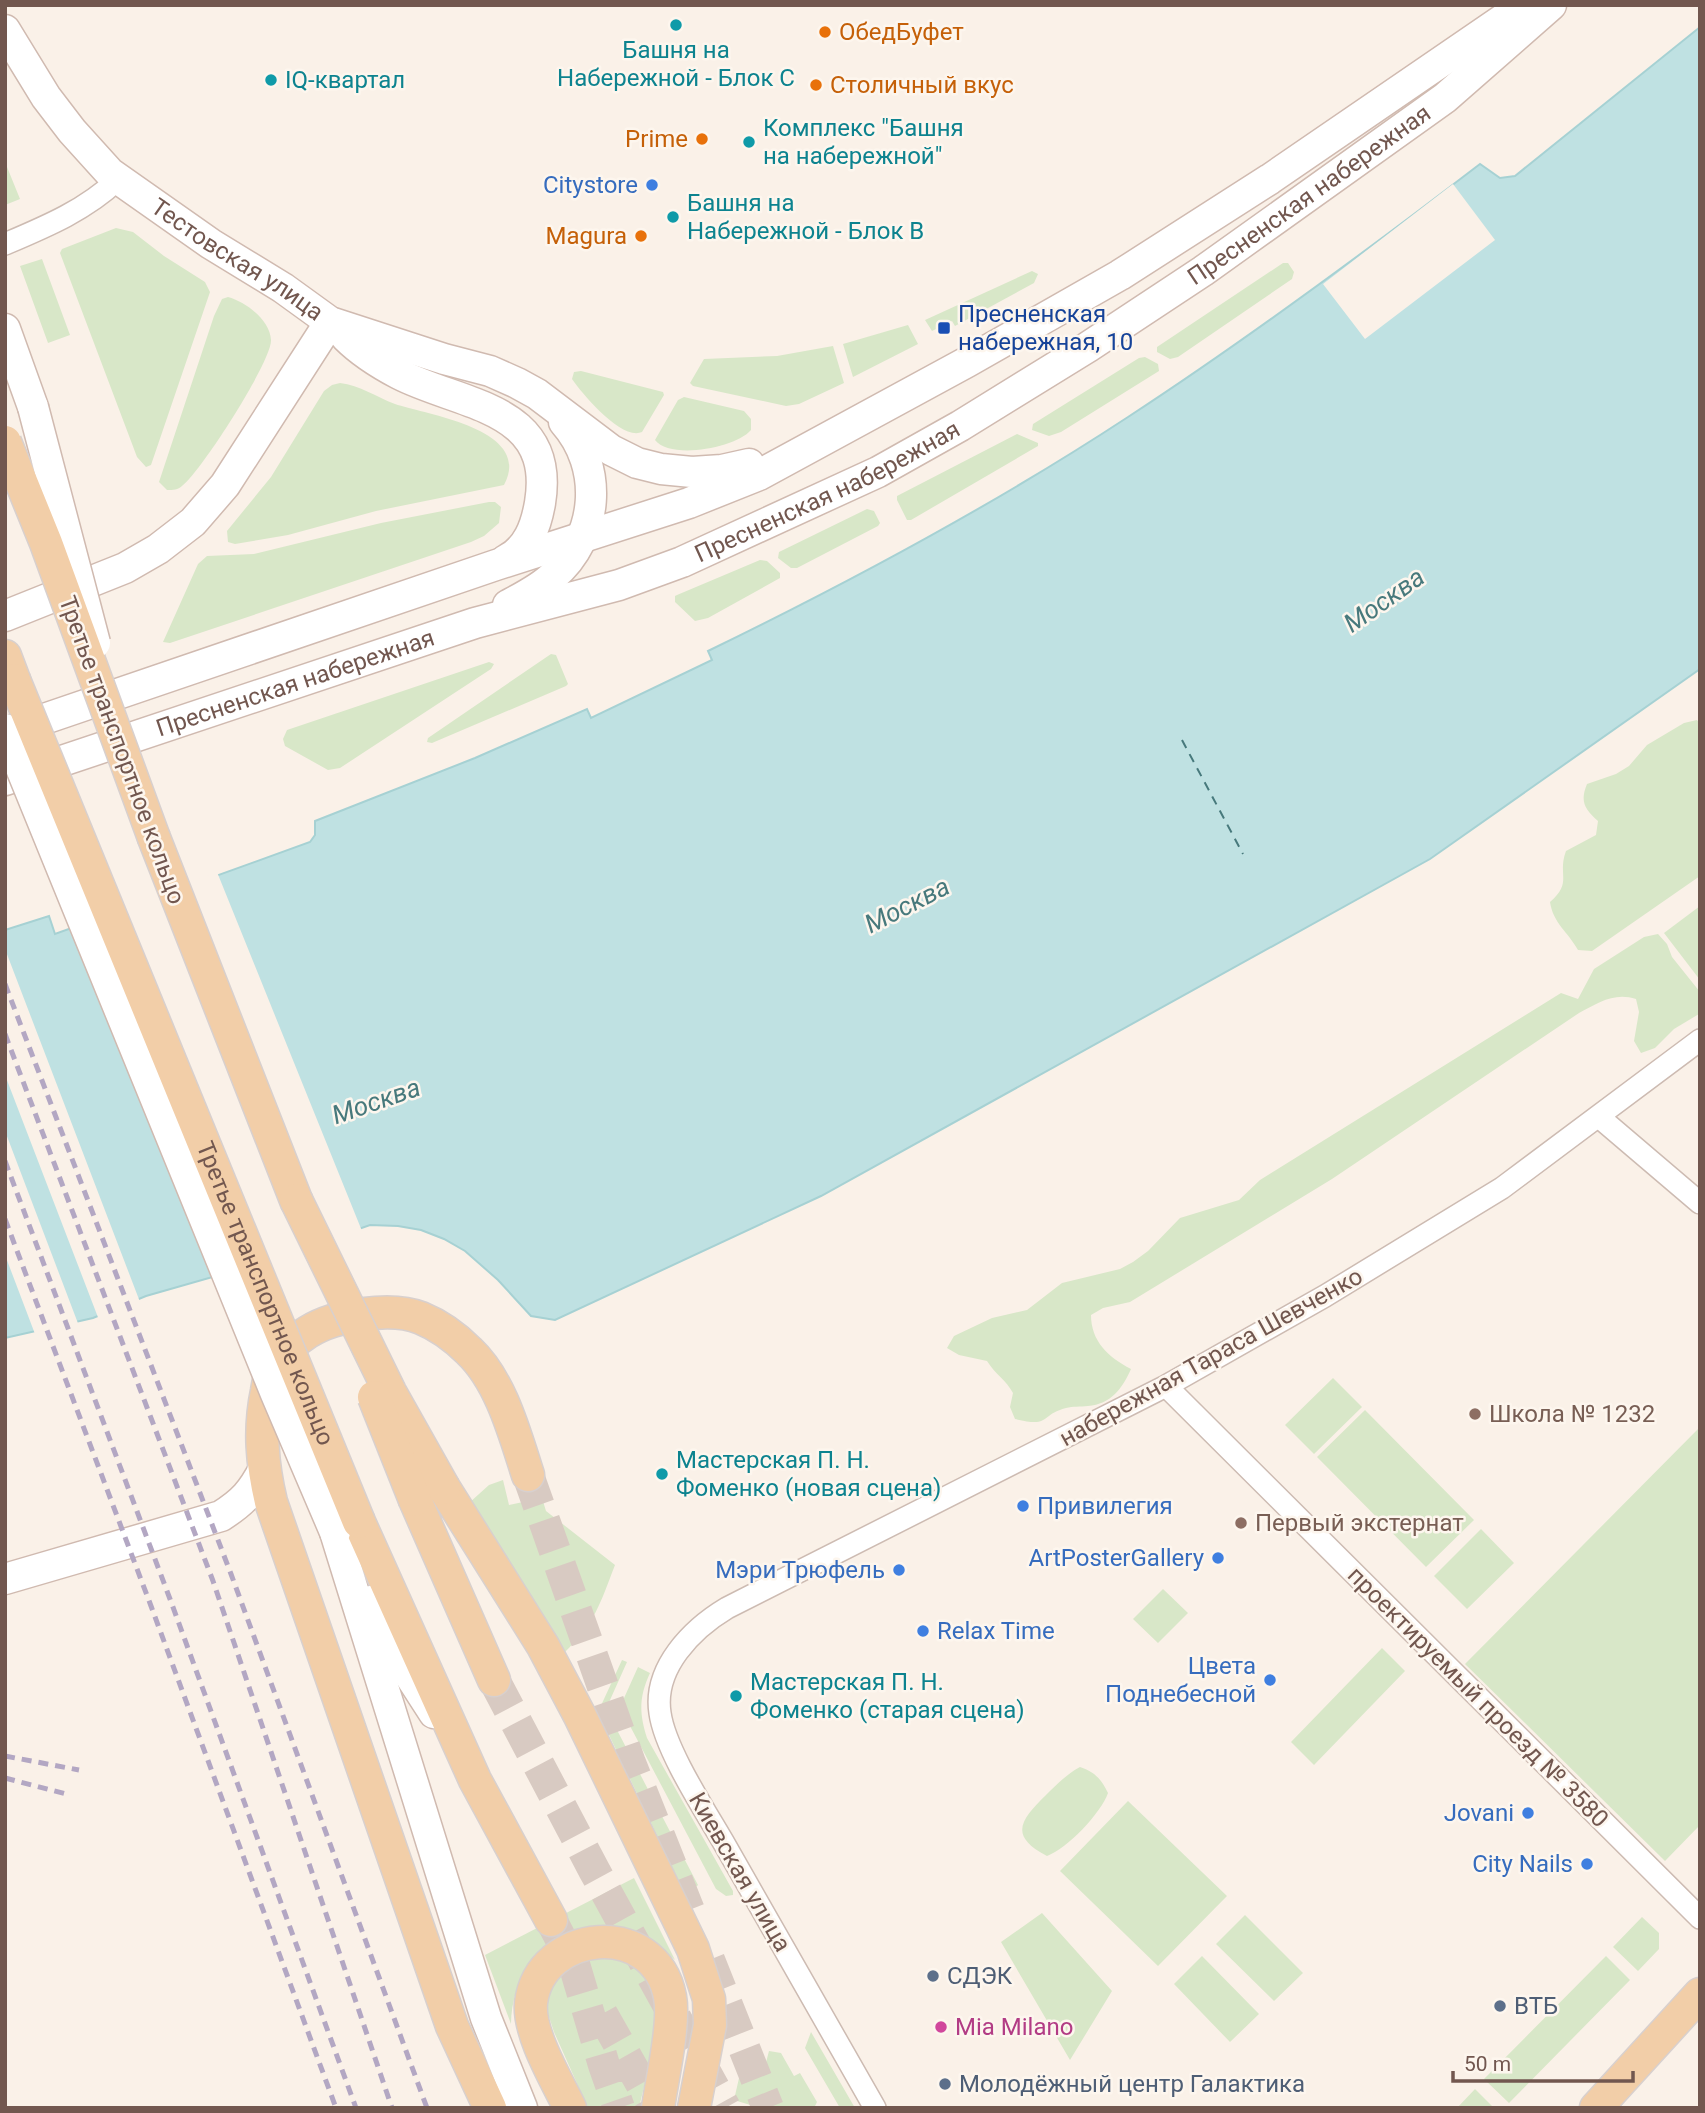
<svg xmlns="http://www.w3.org/2000/svg" width="1705" height="2113" viewBox="0 0 1705 2113" font-family="Roboto,sans-serif">
  <style>
    .green { fill: #d8e7c8 }
    .water { fill: #bfe1e2; stroke: #a6d1d3; stroke-width: 2 }
    .pier { fill: #faf1e8 }
    .lines { fill: none; stroke-linecap: round; stroke-linejoin: round }
    .ferry { stroke: #47797c; stroke-width: 2; stroke-dasharray: 9 7; stroke-linecap: butt }
    .primary-tunnel { stroke: #d8cac2; stroke-width: 32; stroke-dasharray: 32 16; stroke-linecap: butt }
    .street-casing { stroke: #cdbbb2; stroke-width: 24 }
    .secondary-casing { stroke: #d0bab0; stroke-width: 33 }
    .primary-casing { stroke: #d8d0ce; stroke-width: 35 }
    .street { stroke: #fff; stroke-width: 21 }
    .secondary { stroke: #fff; stroke-width: 30 }
    .primary { stroke: #f2cea8; stroke-width: 32 }
    .rail { stroke: #b3a7c3; stroke-width: 5; stroke-dasharray: 10 7; stroke-linecap: butt }
    .secondary-bridge-casing { stroke: #d0bab0; stroke-width: 33; stroke-linecap: butt }
    .primary-bridge-casing { stroke: #d8d0ce; stroke-width: 35; stroke-linecap: butt }
    .secondary-bridge { stroke: #fff; stroke-width: 30 }
    .primary-bridge { stroke: #f2cea8; stroke-width: 32 }
    .culture-dot { fill: #0f9aa8; stroke: #fdf6ee; stroke-width: 2.5 }
    .food-dot { fill: #e8710a; stroke: #fdf6ee; stroke-width: 2.5 }
    .shop-dot { fill: #3f7fe0; stroke: #fdf6ee; stroke-width: 2.5 }
    .transit-dot { fill: #1a4fb4; stroke: #fdf6ee; stroke-width: 2.5 }
    .education-dot { fill: #8d6e63; stroke: #fdf6ee; stroke-width: 2.5 }
    .service-dot { fill: #5c6f8a; stroke: #fdf6ee; stroke-width: 2.5 }
    .hotel-dot { fill: #d1479c; stroke: #fdf6ee; stroke-width: 2.5 }
    .labels { text-anchor: middle; dominant-baseline: central; stroke-width: 5; stroke-linejoin: round; paint-order: stroke }
    .food-label { font-size: 24px; fill: #c56008; stroke: #fdf6ee; text-anchor: start }
    .culture-label { font-size: 24px; fill: #0d838f; stroke: #fdf6ee; text-anchor: start }
    .shop-label { font-size: 24px; fill: #366cbe; stroke: #fdf6ee; text-anchor: end }
    .street-label { font-size: 24px; fill: #72574f; stroke: #fdf6ee }
    .transit-label { font-size: 24px; fill: #164399; stroke: #fdf6ee; text-anchor: start }
    .education-label { font-size: 24px; fill: #785e54; stroke: #fdf6ee; text-anchor: start }
    .service-label { font-size: 24px; fill: #4e5e75; stroke: #fdf6ee; text-anchor: start }
    .hotel-label { font-size: 24px; fill: #b23c85; stroke: #fdf6ee; text-anchor: start }
    .water-label { font-size: 26px; font-style: italic; fill: #47797c; stroke: #fdf6ee }
  </style>
  <rect width="100%" height="100%" fill="#faf1e8"/>
  <!-- green -->
  <path class="green" d="M5,162L20,199L5,205Z
    M116,228L133,232L164,256L205,282L210,292L151,465L146,467L137,457L60,253L62,249Z
    M42,259L70,335L48,343L20,266Z
    M1283,263H1288L1294,272L1292,279L1178,357L1170,359L1157,352V347Z
    M1032,271L1038,274L1034,283L955,326L952,321L932,331L925,320Z
    M228,297C246,302 270,320 271,340C272,361 200,473 182,486C178,490 173,490 167,490L159,482L214,316L222,299Z
    M908,325L918,344L853,377L843,344Z
    M833,346L844,383L799,404L786,406L693,386L690,383L704,359L777,356Z
    M1145,357L1158,364L1159,371L1061,432L1049,436L1032,430L1033,424L1139,358Z
    M581,371L663,392L664,395L642,432C622,441 583,395 572,379L574,372Z
    M340,383C360,385 376,397 395,404C427,415 534,429 504,485L376,511L288,535L235,544L228,542L227,531L271,477L324,391L332,385Z
    M684,397L744,411L751,419V430C736,448 670,460 655,440L678,400Z
    M1017,434L1038,443V446L911,520H907L897,500V496Z
    M489,502H495L501,507L499,523L484,536L471,542L170,643L163,642L198,564L207,556L254,554L381,523Z
    M867,509L874,511L880,523L878,526L797,568H791L778,558L779,552Z
    M760,560L767,561L780,573V578L708,618L695,621L675,602V596L677,595Z
    M551,654L556,655L568,684L566,686L432,743L427,742L428,738Z
    M489,662L494,664L491,669L340,768L328,770L285,746L283,739L287,730Z
    M1697,720L1700,724V876L1592,951L1578,950C1568,932 1553,923 1550,902C1573,882 1557,875 1566,851L1596,835L1598,821C1584,809 1580,801 1587,784L1616,774L1629,766L1647,745L1684,723Z
    M1700,906V980L1664,933Z
    M1658,934L1667,944L1672,957L1700,992L1699,1014L1674,1029L1655,1048L1641,1053L1634,1041L1639,1012L1636,999C1614,992 1598,1003 1579,1013L1332,1179L1130,1302L1103,1308L1091,1315C1091,1341 1108,1357 1131,1369C1122,1389 1111,1404 1088,1406C1080,1407 1073,1406 1066,1408C1039,1415 1052,1428 1015,1419L1010,1407L1013,1393C1006,1380 995,1374 987,1361L959,1355L947,1348L954,1336L992,1318L1027,1310L1062,1283L1120,1269L1133,1262L1148,1251L1180,1218L1239,1200L1260,1180L1561,993L1578,999L1594,969L1644,937Z
    M1333,1378L1362,1407L1314,1454L1285,1425Z
    M1365,1410L1474,1520L1426,1567L1317,1457Z
    M1700,1427V1825L1665,1861L1465,1664Z
    M503,1480L509,1505L542,1498L546,1511L615,1565C600,1604 595,1623 564,1653L469,1503L489,1485Z
    M1481,1529L1514,1563L1467,1609L1434,1576Z
    M1163,1589L1188,1613L1158,1643L1133,1619Z
    M1382,1648L1405,1671L1314,1765L1291,1742Z
    M622,1660L627,1662L606,1709L698,1885L686,1896L598,1712Z
    M638,1667L650,1673C639,1697 639,1713 647,1738L733,1891V1895L726,1896L716,1889L620,1707Z
    M1080,1767C1095,1772 1101,1779 1108,1793C1101,1813 1067,1849 1047,1856C1007,1835 1022,1819 1046,1795C1057,1784 1067,1774 1080,1767Z
    M1128,1801L1227,1896L1158,1966L1060,1871Z
    M634,1878L675,1960C659,1945 642,1932 620,1927C605,1924 592,1926 578,1930C534,1944 512,1980 511,2024L485,1955Z
    M1042,1913L1112,1991L1070,2060L1001,1942Z
    M1245,1915L1303,1973L1274,2001L1216,1944Z
    M1642,1917L1659,1933V1949L1638,1971L1613,1947Z
    M613,1955C621,1959 635,1963 642,1970C670,1999 647,2073 639,2108H588L554,2032L548,2014V1996L553,1983L577,1960Z
    M1202,1956L1259,2014L1230,2042L1174,1984Z
    M1606,1956L1630,1980L1509,2103L1484,2079Z
    M811,2032L855,2108H840L805,2048Z
    M769,2051L781,2053L794,2076L800,2073L817,2102L814,2108H760L734,2100L742,2065L764,2070Z
    M1475,2089L1494,2108H1457Z"/>
  <!-- water -->
  <path class="water" d="M1700,27V669L1430,859L821,1196L555,1320L531,1316L498,1280L465,1251L444,1239L421,1230L398,1226L370,1225L265,1262L146,1296L93,1318L5,1338V930L49,916L55,934L310,842L315,835V821L475,758L587,709L591,718L712,660L708,651C852,581 994,505 1128,417C1249,338 1365,252 1480,164L1500,178L1515,176Z"/>
  <!-- pier -->
  <path class="pier" d="M1453,184L1495,240L1365,339L1323,284Z
    M217,872L362,1231L266,1266L213,1281L69,925Z
    M5,949L140,1302L99,1320L5,1075Z
    M5,1131L79,1326L35,1334L5,1255Z"/>
  <g class="lines">
    <!-- ferry -->
    <path class="ferry" d="M1182,740L1243,854"/>
    <!-- primary-tunnel -->
    <path class="primary-tunnel" d="M528,1475L630,1763L692,1918
      M494,1680L594,1870L725,2108
      M551,1920L574,1964L604,2065L619,2108
      M709,1960L768,2108
      M602,2014L655,2108"/>
    <!-- street casing -->
    <g class="street-casing">
      <path id="street" d="M5,244C45,227 86,210 117,180
        M1599,1117L1700,1203
        M1166,1386L1700,1918
        M875,2108C825,2020 775,1933 725,1845C706,1812 665,1750 660,1713C653,1668 692,1629 727,1608L1166,1386L1325,1296L1502,1188L1700,1040"/>
    </g>
    <!-- secondary casing -->
    <g class="secondary-casing">
      <g id="secondary">
        <path id="s1" d="M5,30L46,97L72,131L110,173L211,244L283,288L330,322L444,359L490,371L517,383L537,394L611,450L637,463L661,469L692,472L722,470L749,464"/>
        <path d="M5,329L33,407"/>
        <path d="M346,337C361,352 380,364 399,374C461,406 556,406 540,503C536,526 528,549 506,560"/>
        <path d="M508,605C523,597 541,588 553,576C599,537 604,467 564,422"/>
        <path d="M5,616L125,568L158,549L193,522L225,485L330,322"/>
        <path d="M9,731L496,565L689,503L759,475L967,362L1120,275L1270,179L1524,5"/>
        <path id="s2" d="M5,780L475,623L619,585L682,562L878,472L960,426L1088,347L1203,271L1445,98L1551,5"/>
        <path d="M335,1532L486,2018L522,2108"/>
        <path d="M5,1579L221,1516C243,1502 252,1492 264,1469"/>
        <path d="M370,1601L403,1665L434,1713"/>
      </g>
    </g>
    <!-- primary casing -->
    <g class="primary-casing">
      <path id="primary" d="M5,656L14,680
        M154,838L296,1200
        M444,1488L543,1646L580,1716L693,1949L709,1999L710,2025L694,2108
        M415,1500L494,1680
        M359,1522L475,1780L551,1920
        M490,2108L452,2026L271,1502C262,1464 259,1429 267,1391C268,1385 269,1377 272,1371C280,1356 293,1341 308,1332C335,1315 391,1306 421,1318C438,1325 456,1338 469,1351C501,1381 515,1435 528,1475
        M570,2108C557,2081 528,2033 531,2003C540,1929 655,1917 670,1997C675,2023 662,2079 658,2108
        M1596,2108L1700,1994"/>
    </g>
    <!-- street -->
    <use href="#street" class="street"/>
    <!-- secondary -->
    <use href="#secondary" class="secondary"/>
    <!-- primary -->
    <use href="#primary" class="primary"/>
    <!-- rail -->
    <path class="rail" d="M5,984L231,1574L427,2108
      M5,1034L213,1581L392,2108
      M5,1161L170,1599L356,2108
      M5,1219L151,1606L336,2108
      M5,1756L79,1770
      M5,1778L70,1795"/>
    <!-- secondary-bridge casing -->
    <g class="secondary-bridge-casing">
      <path id="secondary-bridge" d="M33,407L95,643
        M5,729L276,1394L335,1532"/>
    </g>
    <!-- primary-bridge casing -->
    <g class="primary-bridge-casing">
      <g id="primary-bridge">
        <path d="M5,442L46,543L154,838"/>
        <path id="s3" d="M14,680L359,1522"/>
        <path d="M296,1200L390,1392L444,1488"/>
        <path d="M374,1397L415,1500"/>
      </g>
    </g>
    <!-- secondary-bridge -->
    <use href="#secondary-bridge" class="secondary-bridge"/>
    <!-- primary-bridge -->
    <use href="#primary-bridge" class="primary-bridge"/>
  </g>
  <!-- markers -->
  <g class="culture-dot">
    <circle cx="676" cy="25" r="7"/>
    <circle cx="271" cy="80" r="7"/>
    <circle cx="749" cy="142" r="7"/>
    <circle cx="673" cy="217" r="7"/>
    <circle cx="662" cy="1474" r="7"/>
    <circle cx="736" cy="1696" r="7"/>
  </g>
  <g class="food-dot">
    <circle cx="825" cy="32" r="7"/>
    <circle cx="816" cy="85" r="7"/>
    <circle cx="702" cy="139" r="7"/>
    <circle cx="641" cy="236" r="7"/>
  </g>
  <g class="shop-dot">
    <circle cx="652" cy="185" r="7"/>
    <circle cx="1023" cy="1506" r="7"/>
    <circle cx="1218" cy="1558" r="7"/>
    <circle cx="899" cy="1570" r="7"/>
    <circle cx="923" cy="1631" r="7"/>
    <circle cx="1270" cy="1680" r="7"/>
    <circle cx="1528" cy="1813" r="7"/>
    <circle cx="1587" cy="1864" r="7"/>
  </g>
  <rect class="transit-dot" x="937" y="321" width="14" height="14" rx="3.5"/>
  <g class="education-dot">
    <circle cx="1475" cy="1414" r="7"/>
    <circle cx="1241" cy="1523" r="7"/>
  </g>
  <g class="service-dot">
    <circle cx="933" cy="1976" r="7"/>
    <circle cx="1500" cy="2006" r="7"/>
    <circle cx="945" cy="2084" r="7"/>
  </g>
  <circle class="hotel-dot" cx="941" cy="2027" r="7"/>
  <g class="labels">
    <!-- food labels -->
    <g class="food-label">
      <text x="839" y="32">ОбедБуфет</text>
      <text x="830" y="85">Столичный вкус</text>
      <text x="688" y="139" text-anchor="end">Prime</text>
      <text x="627" y="236" text-anchor="end">Magura</text>
    </g>
    <!-- culture labels -->
    <g class="culture-label">
      <text x="676" y="50" text-anchor="middle">Башня на<tspan x="676" dy="28">Набережной - Блок С</tspan></text>
      <text x="285" y="80">IQ-квартал</text>
      <text x="763" y="128">Комплекс "Башня<tspan x="763" dy="28">на набережной"</tspan></text>
      <text x="687" y="203">Башня на<tspan x="687" dy="28">Набережной - Блок В</tspan></text>
      <text x="676" y="1460">Мастерская П. Н.<tspan x="676" dy="28">Фоменко (новая сцена)</tspan></text>
      <text x="750" y="1682">Мастерская П. Н.<tspan x="750" dy="28">Фоменко (старая сцена)</tspan></text>
    </g>
    <!-- shop labels -->
    <g class="shop-label">
      <text x="638" y="185">Citystore</text>
      <text x="1037" y="1506" text-anchor="start">Привилегия</text>
      <text x="1204" y="1558">ArtPosterGallery</text>
      <text x="885" y="1570">Мэри Трюфель</text>
      <text x="937" y="1631" text-anchor="start">Relax Time</text>
      <text x="1256" y="1666">Цвета<tspan x="1256" dy="28">Поднебесной</tspan></text>
      <text x="1514" y="1813">Jovani</text>
      <text x="1573" y="1864">City Nails</text>
    </g>
    <!-- street labels -->
    <g class="street-label">
      <text stroke="none"><textPath href="#s2" startOffset="1440">Пресненская набережная</textPath></text>
      <text stroke="none"><textPath href="#s1" startOffset="332">Тестовская улица</textPath></text>
      <text stroke="none"><textPath href="#s2" startOffset="873">Пресненская набережная</textPath></text>
      <text stroke="none"><textPath href="#s2" startOffset="306">Пресненская набережная</textPath></text>
      <text transform="translate(122 750) rotate(70)">Третье транспортное кольцо</text>
      <text stroke="none"><textPath href="#s3" startOffset="663">Третье транспортное кольцо</textPath></text>
      <text transform="translate(1211 1357) rotate(-29)">набережная Тараса Шевченко</text>
      <text transform="translate(1478 1697) rotate(45)">проектируемый проезд № 3580</text>
      <text transform="translate(740 1872) rotate(60)">Киевская улица</text>
    </g>
    <!-- transit labels -->
    <g class="transit-label">
      <text x="958" y="314">Пресненская<tspan x="958" dy="28">набережная, 10</tspan></text>
    </g>
    <!-- education labels -->
    <g class="education-label">
      <text x="1489" y="1414">Школа № 1232</text>
      <text x="1255" y="1523">Первый экстернат</text>
    </g>
    <!-- service labels -->
    <g class="service-label">
      <text x="947" y="1976">СДЭК</text>
      <text x="1514" y="2006">ВТБ</text>
      <text x="959" y="2084">Молодёжный центр Галактика</text>
    </g>
    <!-- hotel labels -->
    <g class="hotel-label">
      <text x="955" y="2027">Mia Milano</text>
    </g>
    <!-- water labels -->
    <g class="water-label">
      <text transform="translate(1384 600) rotate(-35)">Москва</text>
      <text transform="translate(907 905) rotate(-27)">Москва</text>
      <text transform="translate(376 1101) rotate(-19)">Москва</text>
    </g>
  </g>
  <!-- border -->
  <rect width="1705" height="2113" fill="none" stroke="#72574f" stroke-width="14"/>
  <!-- scale -->
  <path d="M1453 2071v10h180v-10" fill="none" stroke="#72574f" stroke-width="3.5"/>
  <text x="1464" y="2071" font-size="21" fill="#72574f" stroke="#fdf6ee" stroke-width="5" paint-order="stroke">50 m</text>
</svg>
